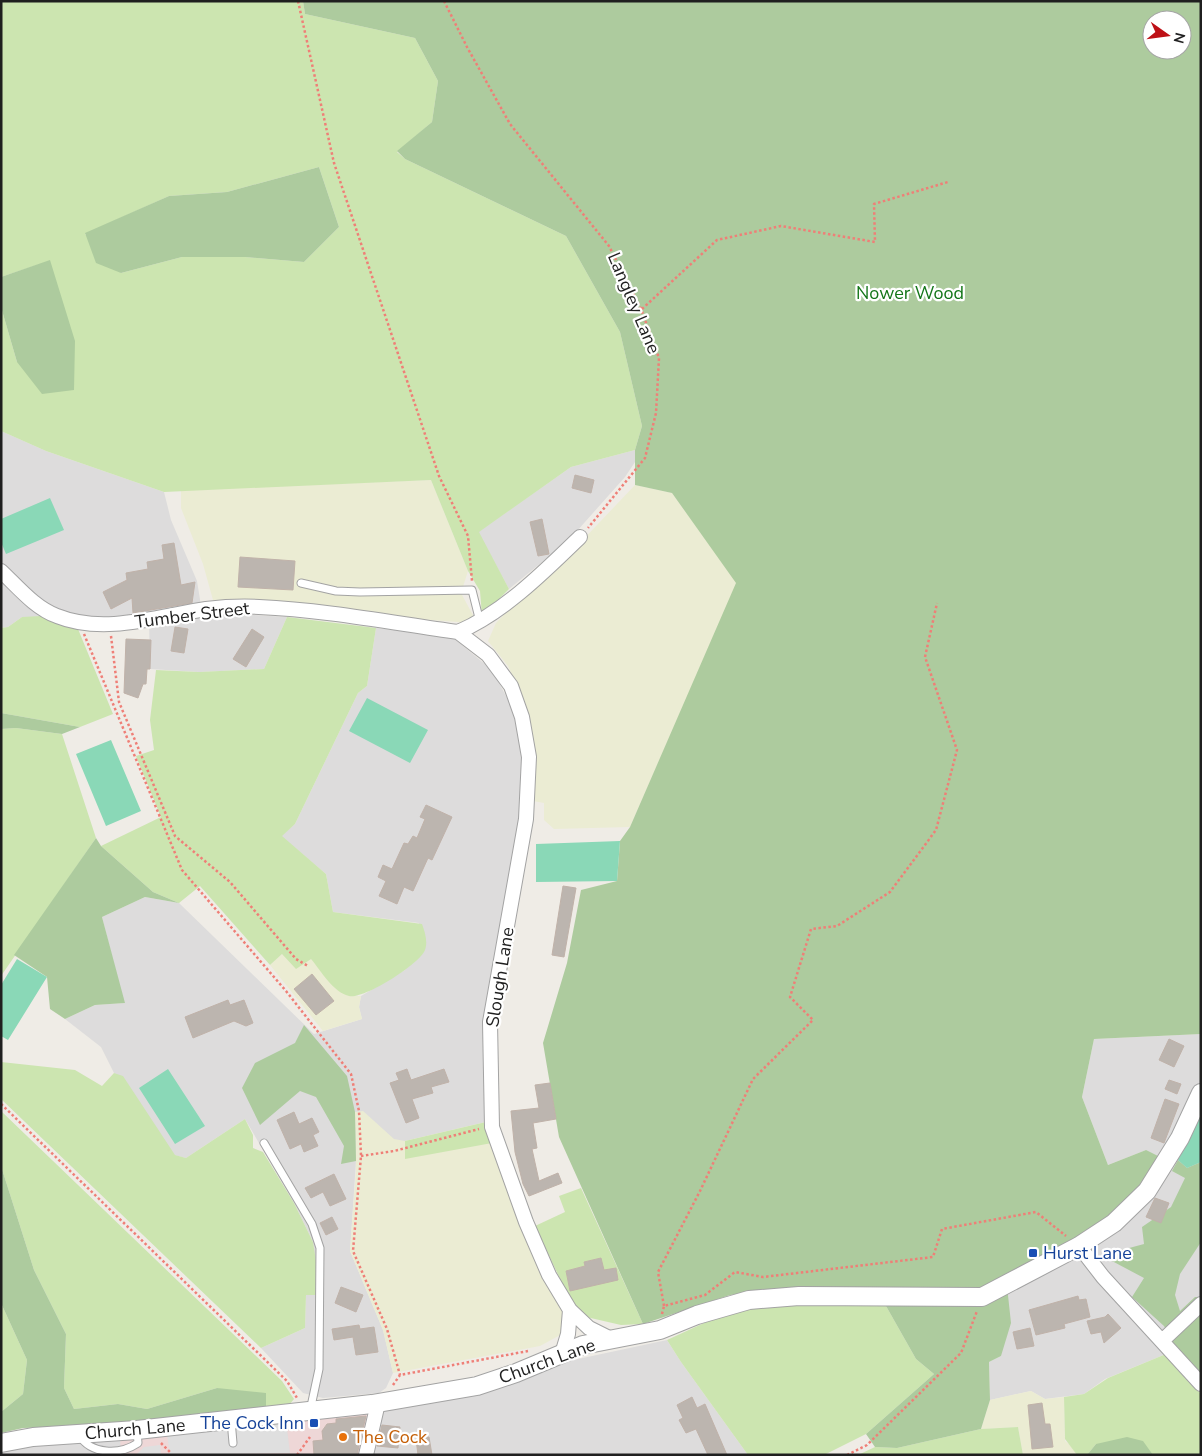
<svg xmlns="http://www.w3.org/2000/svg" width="1202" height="1456" viewBox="0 0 1202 1456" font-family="'Nunito Sans',sans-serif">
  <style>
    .residential { fill: #dddcdc }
    .commercial { fill: #eed7d7 }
    .farmland { fill: #ebecd3 }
    .grass { fill: #cce5b0; fill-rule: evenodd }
    .forest { fill: #adcb9e; fill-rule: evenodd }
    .pitch { fill: #8ad8b7 }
    .parking { fill: #dfdfdf }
    .building { fill: #bcb5af; stroke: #c0b2a9 }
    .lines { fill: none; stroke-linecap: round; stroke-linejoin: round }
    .service-casing { stroke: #a3a3a3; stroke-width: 9 }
    .minor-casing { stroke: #a3a3a3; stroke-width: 16 }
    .tertiary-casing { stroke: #a3a3a3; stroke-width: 20 }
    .path { stroke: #ef7f77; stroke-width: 2.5; stroke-dasharray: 2.5 2.5; stroke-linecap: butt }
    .service { stroke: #fff; stroke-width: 7 }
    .minor { stroke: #fff; stroke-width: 14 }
    .tertiary { stroke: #fff; stroke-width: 18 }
    .transit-dot { fill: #1a4fb4; stroke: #fff; stroke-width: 2 }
    .food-dot { fill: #e8710a; stroke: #fff; stroke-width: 2 }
    .labels { text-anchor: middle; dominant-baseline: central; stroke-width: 4.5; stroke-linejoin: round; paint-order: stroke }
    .park-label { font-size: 18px; fill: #147619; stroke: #fff }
    .street-label { font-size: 18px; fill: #1f1f1f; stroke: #fff }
    .transit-label { font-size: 18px; fill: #164399; stroke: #fff; text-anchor: start }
    .food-label { font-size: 18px; fill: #c56008; stroke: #fff; text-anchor: start }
  </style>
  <rect width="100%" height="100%" fill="#efece6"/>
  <!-- residential -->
  <path class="residential" d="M1,431L46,451L164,492L171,520L197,581L203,618L240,614L287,617L264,669L199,672L150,669L149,618L22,617L8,627L1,628Z
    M635,450V462L625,477L569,540L509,589L478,532L571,467Z
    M376,628L451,636L492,670L514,711L526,757L523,816L497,954L486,1122L405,1141L356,1161L350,1251L383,1330L393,1373L386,1388L379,1393L323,1398L303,1393L261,1348L305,1328L306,1295H316L313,1242L294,1203L245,1119L186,1158L174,1155L122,1078L114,1073L101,1047L65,1019L95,1005L124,1003L102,917L145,897L179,903L314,1034L362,1019L359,1007L361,996L405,970L419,923L333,912L326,874L281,836L295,824L358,693L367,686Z
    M1201,1034V1376L1166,1354L1105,1379L1084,1394L1045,1399L1031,1391L990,1400L989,1362L1001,1356L1006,1277L1146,1150L1108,1165L1082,1097L1094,1039Z
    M667,1340L681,1362L748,1455H363L383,1411L454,1398L510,1384L564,1362Z
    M120,1437L123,1455H1V1450L27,1443Z"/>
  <!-- commercial -->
  <path class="commercial" d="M373,1408L362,1455H121L120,1437Z"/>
  <!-- farmland -->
  <path class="farmland" d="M431,480L468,571L461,593L475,619L462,624L458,622L219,604L213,600L203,564L181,508V490Z
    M635,485L672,493L737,583L630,827L554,829L544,820V803L533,801V737L523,699L508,666L488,641L496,623L522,596L560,564Z
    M282,954L311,959L349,996H361L359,1007L362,1019L323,1031L270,965Z
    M363,1111L394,1139L405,1141L486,1122V1131L564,1312L562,1334L540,1346L393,1373L383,1330L350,1251L356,1170L355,1112Z
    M1031,1391L1045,1399L1064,1397L1065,1441L1076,1450L1077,1455H1023L1018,1427L981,1429L990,1400Z"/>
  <!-- grass -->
  <path class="grass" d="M1,1H303L305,14L415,38L438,81L432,122L397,152L405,159L566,236L620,332L642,426L635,450L571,467L479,532L509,589L482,616L480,591L468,571L431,480L164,492L46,451L1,431V307L17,362L40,264L1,277ZM319,167L339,227L304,262L245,257H182L121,273L85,234L169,196L227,192Z
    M41,616L78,629L113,714L80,727L1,713V628L8,627L22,617Z
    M287,617L376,628L367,686L358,693L295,824L282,836L326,874L333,912L422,924C425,932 428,942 425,950C420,964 363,1000 349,996C333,992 321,971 311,959L296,969L282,954L270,965L200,886L179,903L153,892L101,846L161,817L136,756L154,750L150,720L156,670L199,672L264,669Z
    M16,728L62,734L96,838L1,976V729Z
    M1,1062L75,1070L102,1086L114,1073L123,1076L175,1155L186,1158L245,1119L253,1135V1148L263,1152L294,1203L313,1242L317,1267V1295H306L305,1328L261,1348L1,1099Z
    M1,1111L282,1381L294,1399L289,1405L266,1409L217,1388L147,1409L118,1404L74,1409L64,1388L66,1334L34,1270L1,1166Z
    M486,1122V1131L492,1143L405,1159V1141Z
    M581,1188L643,1324L621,1325L582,1316L570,1300L535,1226L565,1212L559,1196ZM601,1258L570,1291L566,1271L585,1266L584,1262Z
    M1,1303L27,1360L23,1394L1,1412Z
    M797,1305L886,1306L916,1359L934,1374L866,1434L824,1455H748L681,1362L667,1340L717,1317L759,1307Z
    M1166,1354L1201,1394V1455H1153L1096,1444L1087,1455H1077L1065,1439L1064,1397L1084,1394L1108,1378Z
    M1018,1427L1023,1455H858L875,1447L897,1448L981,1429Z"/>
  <!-- forest -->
  <path class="forest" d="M303,1H1201V1034L1094,1039L1082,1097L1108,1165L1146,1150L1162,1158L1136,1194L1070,1245L1006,1277L1011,1323L1001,1356L989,1362L990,1400L981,1429L897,1448L875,1447L866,1434L934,1374L916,1359L886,1306L885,1291L787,1289L730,1295L643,1324L559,1137L543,1043L567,963L581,890L617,881L620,841L630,827L736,583L672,493L635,485V450L642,426L620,332L566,236L405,159L397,151L432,122L438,81L415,38L305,14ZM1152,20H1182V50H1152Z
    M319,167L339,227L304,262L245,257H182L121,273L96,263L85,233L169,196L227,192Z
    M50,260L75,341L74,390L42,394L17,362L1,307V277Z
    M1,713L80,727L62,734L16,728L1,729Z
    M96,838L101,846L153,892L179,903L145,897L102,917L125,1003L95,1005L65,1019L50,1009L47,977L14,955Z
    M304,1025L347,1076L355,1112L356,1161L341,1164L344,1146L316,1097L300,1091L260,1125L242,1088L255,1063L295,1043Z
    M1178,1160L1187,1168L1201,1162V1242L1180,1274L1175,1295L1180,1311L1195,1297H1201V1376L1178,1352L1164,1326L1132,1297L1144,1278L1112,1261L1118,1251L1144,1244L1142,1227L1171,1207L1185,1178L1172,1171Z
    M1,1166L34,1270L66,1334L64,1388L74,1409L118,1404L147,1409L217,1388L266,1393V1409L114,1425L23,1428L1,1433V1412L23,1394L27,1360L1,1303Z
    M1127,1437L1143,1441L1153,1455H1087L1096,1444Z"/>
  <!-- pitch -->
  <path class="pitch" d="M50,498L64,530L6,554L1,542V519Z
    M367,698L428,730L410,763L349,731Z
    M111,740L141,811L106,826L76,754Z
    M620,841L617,881L536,882V844Z
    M17,959L47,977L8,1040L1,1036V985Z
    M168,1069L205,1126L175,1144L139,1088Z
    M1201,1111V1162L1187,1168L1178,1160Z"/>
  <!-- parking -->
  <path class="parking" d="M286,1420L290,1453L170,1455L167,1435Z
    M160,1445L161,1455H136L144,1447Z"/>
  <!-- building -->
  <path class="building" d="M575,475L594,480L591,493L572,488Z
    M542,519L549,554L538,556L530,522Z
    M174,543L181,585L195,582L192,603L133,613L132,598L111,609L103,592L127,580L126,573L148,569L147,562L164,559L162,545Z
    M240,557L295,561L293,590L238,587Z
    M175,627L188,629L184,653L171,651Z
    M252,629L264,637L246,667L233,659Z
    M126,639L151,640L150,669H147L146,684H143L138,698L124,693Z
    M426,805L452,817L432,860L428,858L413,891L404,887L397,904L379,896L386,881L378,877L383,865L392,869L404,843L408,844L413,836L417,838L425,819L420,817Z
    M563,886L576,888L564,957L552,955Z
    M312,974L334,1001L316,1015L294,989Z
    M228,1000L230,1005L244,1000L253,1023L246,1026L234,1021L193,1038L185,1017Z
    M1169,1039L1184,1046L1174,1067L1159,1060Z
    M407,1069L411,1080L444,1069L449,1082L431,1087L433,1093L412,1099L419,1118L406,1123L390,1083L399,1080L396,1073Z
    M1169,1080L1181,1084L1177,1094L1165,1089Z
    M550,1083L556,1119L533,1123L537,1148L532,1149L539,1181L558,1173L562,1183L529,1196L523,1184L515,1152L511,1111L539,1108L535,1085Z
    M1165,1099L1179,1104L1164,1143L1151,1138Z
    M294,1112L299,1124L312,1118L319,1132L313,1135L318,1146L304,1152L301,1144L290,1149L277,1120Z
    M334,1174L346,1199L330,1206L323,1192L311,1198L305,1188Z
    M1155,1198L1169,1203L1161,1223L1146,1217Z
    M332,1217L338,1229L326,1235L320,1223Z
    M601,1258L604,1270L616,1268L618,1280L570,1291L566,1271L585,1266L584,1262Z
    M341,1287L363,1295L356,1312L335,1303Z
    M1078,1296L1079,1300L1086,1299L1090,1317L1064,1324L1065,1328L1036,1335L1029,1310Z
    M1108,1314L1121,1328L1104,1343L1101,1332L1091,1334L1087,1321L1105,1317Z
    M359,1325L360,1329L374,1327L378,1352L356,1355L353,1337L334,1340L332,1329Z
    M1030,1328L1034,1346L1017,1349L1013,1332Z
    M692,1397L697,1408L705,1404L727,1455H708L696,1429L686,1433L679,1420L683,1418L677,1405Z
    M1042,1403L1045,1424H1050L1053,1447L1032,1449L1028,1405Z
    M366,1416L357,1455H314L313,1441L323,1440L322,1431L327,1424L336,1423V1419Z
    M382,1425L400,1427L398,1448L377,1446Z
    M429,1437L432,1455H418L416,1439Z"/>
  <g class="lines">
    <!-- service casing -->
    <g class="service-casing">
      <path id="service" d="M301,583L336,591L360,592L472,590L480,622
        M264,1143L312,1224L320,1248L319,1369L310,1411
        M231,1420L233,1443
        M79,1435C91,1455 120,1455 138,1443L137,1431"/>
    </g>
    <!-- minor casing -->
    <g class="minor-casing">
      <path id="minor" d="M1,571C18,587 35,608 57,616C104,635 159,616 206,609C223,607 242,606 259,607C326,610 393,623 458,632
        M458,632L488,655L511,686L522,717L529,757L526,819L490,1022L492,1127L526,1222L549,1275L570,1310L589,1328L611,1339
        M458,632C503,613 545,571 580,537
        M1079,1246L1103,1277L1201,1384
        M1162,1341L1201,1304
        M562,1354L568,1334L570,1310
        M366,1455L378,1403"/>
    </g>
    <!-- tertiary casing -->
    <g class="tertiary-casing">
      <path id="tertiary" d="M1,1443L33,1437L137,1430L372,1404L477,1386L516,1373L583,1345L660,1330L697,1315L749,1300L799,1296L982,1297L1079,1246L1114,1223L1147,1191L1180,1138L1201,1093"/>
    </g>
    <!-- path -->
    <path class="path" d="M298,1L334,163L439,476L468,536L472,581
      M444,1L467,47L510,124L609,246L641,309L659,358L656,413L645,458L588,528
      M642,309L717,240L781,226L875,242L874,204L948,182
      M84,634L182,870L286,991L351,1074L359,1111L361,1156L353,1251L387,1329L400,1375
      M111,636L119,702L175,836L230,882L296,959L308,966
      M1,1104L287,1381L297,1398
      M361,1156L394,1151L479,1129
      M664,1306L658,1272L700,1191L753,1079L813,1020L790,997L811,929L837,926L890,892L936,830L957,750L925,657L937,603
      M662,1314L664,1306L705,1295L735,1272L763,1277L933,1257L942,1229L1036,1212L1066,1236
      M393,1385L400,1375L528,1351
      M161,1443L170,1452
      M297,1455L310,1437
      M847,1455L867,1445L961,1353L977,1311"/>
    <!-- service -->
    <use href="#service" class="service"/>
    <!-- minor -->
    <use href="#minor" class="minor"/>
    <!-- tertiary -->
    <use href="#tertiary" class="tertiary"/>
  </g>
  <!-- markers -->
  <g class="transit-dot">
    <rect x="1028" y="1248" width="10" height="10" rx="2.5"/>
    <rect x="309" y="1418" width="10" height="10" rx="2.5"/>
  </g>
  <circle class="food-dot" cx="343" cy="1437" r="5"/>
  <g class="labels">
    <!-- park labels -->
    <g class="park-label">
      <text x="910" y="293">Nower Wood</text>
    </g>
    <!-- street labels -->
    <g class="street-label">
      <text transform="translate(634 303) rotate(67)">Langley Lane</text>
      <text transform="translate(192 615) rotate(-7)">Tumber Street</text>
      <text transform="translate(500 977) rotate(-81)">Slough Lane</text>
      <text transform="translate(547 1361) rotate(-20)">Church Lane</text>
      <text transform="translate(135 1429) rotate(-5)">Church Lane</text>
    </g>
    <!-- transit labels -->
    <g class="transit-label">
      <text x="1043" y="1253">Hurst Lane</text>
      <text x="304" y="1423" text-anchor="end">The Cock Inn</text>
    </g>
    <!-- food labels -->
    <g class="food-label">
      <text x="353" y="1437">The Cock</text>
    </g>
  </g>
  <!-- border -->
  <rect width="1202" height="1456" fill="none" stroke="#1f1f1f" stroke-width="5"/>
  <!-- north arrow -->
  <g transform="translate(1167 35) rotate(104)"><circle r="24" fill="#ffffff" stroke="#a5a5a5"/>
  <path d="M0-4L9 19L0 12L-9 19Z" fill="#be1016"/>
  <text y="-8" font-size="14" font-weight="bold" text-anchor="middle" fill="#1f1f1f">N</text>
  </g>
</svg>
